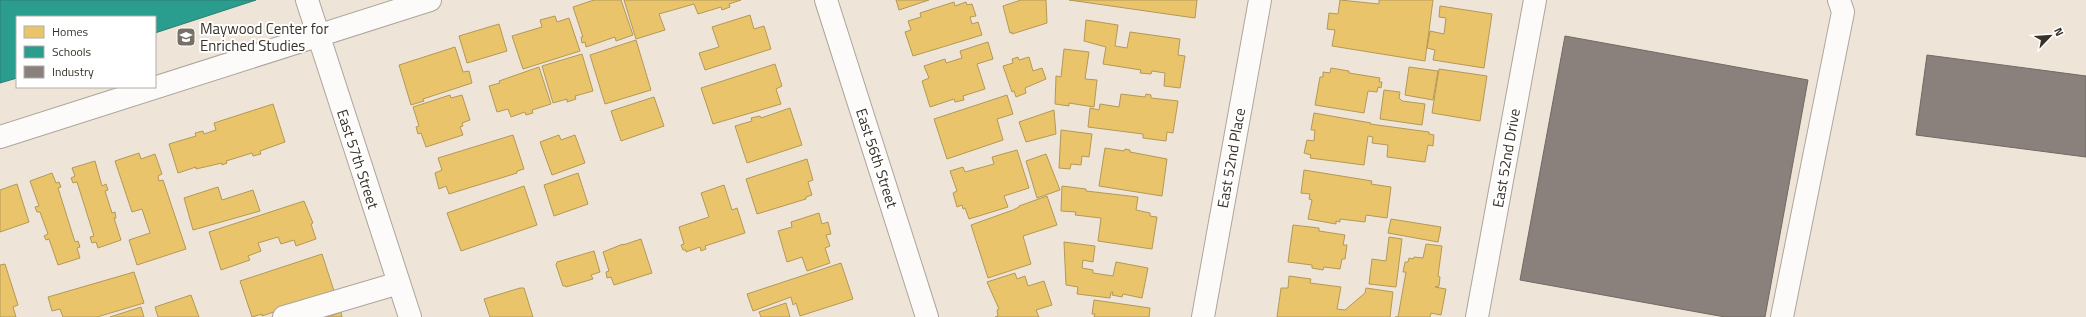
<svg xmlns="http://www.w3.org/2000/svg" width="2086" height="317" viewBox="0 0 2086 317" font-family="'Titillium Web',sans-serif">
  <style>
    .homes { fill: #e9c46a; stroke: #b49856 }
    .schools { fill: #2a9d8f; stroke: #2e7d70 }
    .industry { fill: #8a817c; stroke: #716963 }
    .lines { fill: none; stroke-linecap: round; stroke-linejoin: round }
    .minor-casing { stroke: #aca59b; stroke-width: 24 }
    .minor { stroke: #fcfbf9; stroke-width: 22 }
    .labels { text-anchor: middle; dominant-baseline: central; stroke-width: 4; stroke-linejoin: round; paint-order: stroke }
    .poi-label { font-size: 15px; fill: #373128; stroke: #fff; text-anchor: start }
    .street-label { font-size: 15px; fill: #373128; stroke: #fff }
  </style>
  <rect width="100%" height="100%" fill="#eee5d8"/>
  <!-- homes -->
  <path class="homes" d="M594,0H621L633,35L616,41L615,37L586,47L585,42L582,43L581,37H583L573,7Z
    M624,0H741L729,4L730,7L722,10L721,7L698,14L694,4L659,14L665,30L636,39Z
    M896,0H929L899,10Z
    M1021,0H1046L1047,23L1012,34V32L1010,33L1003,6Z
    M1069,0H1197L1195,18Z
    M1340,0L1379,4V0H1433L1425,61L1332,46L1335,30L1327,29L1329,13L1338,14Z
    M954,2L955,6L966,2L967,5L972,4L976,16L970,17L972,24L978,22L982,35L913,56L905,32L911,30L908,21L921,17L920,13Z
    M1440,6L1492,14L1484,68L1433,60L1435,50L1427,48L1430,31L1444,34L1446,18L1439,17Z
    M750,15L754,29L764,26L771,49L705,70L699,53L719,47L712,27Z
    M555,16L557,22L569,18L580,51L523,69L512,36L542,27L540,20Z
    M1086,20L1118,25L1115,46L1127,48L1130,32L1180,39L1178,55L1185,56L1180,88L1164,86L1165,73L1152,71L1151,74L1140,73L1141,70L1103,64L1106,47L1084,41Z
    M499,24L507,51L467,63L459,36Z
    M636,40L651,90L605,104L590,55Z
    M988,42L993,59L977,64L985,89L963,96L964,100L955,102L954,99L930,107L922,81L929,78L924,66L945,59L946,63L962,58L960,51Z
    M455,47L463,72L469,71L472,83L423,99L424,101L411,105L399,65Z
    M1064,49L1089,52L1085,79L1097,80L1094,107L1069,103V106L1055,104L1056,76L1061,77Z
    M582,54L593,91L575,96L576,99L567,102V99L553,103L542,66Z
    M1018,57L1019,60L1029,57L1033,71L1042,68L1046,79L1025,88L1026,93L1016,97L1014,91L1012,92L1003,66L1013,63L1012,59Z
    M775,64L782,86L776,89L781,104L713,124L701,88Z
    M539,67L551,104L532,110L533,113L526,115L525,112L511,117L508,109L497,112L489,86L500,83L499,81Z
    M1409,67L1438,71L1433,100L1405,95Z
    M1331,68L1349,71V73L1380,78L1379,82H1382L1381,88L1378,87L1377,92L1368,91L1364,113L1315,105L1320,77H1323V72L1330,73Z
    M1439,69L1487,76L1480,121L1432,113Z
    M1384,90L1400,92L1399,98L1402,101L1425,104L1422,125L1380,119Z
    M1121,94L1145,97L1146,94L1151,95V98L1178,101L1173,133L1167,132L1166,141L1143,138V134L1088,127L1090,108L1099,110L1100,104L1119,107Z
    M450,95L451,98L462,95L470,120L462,123L463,126L460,127L463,135L426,147L421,133L418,134L416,127L419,126L413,107Z
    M1007,95L1013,114L997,119L1003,140L947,159L934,119Z
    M654,97L664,126L621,141L611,111Z
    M273,104L285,142L260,151L261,154L253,156L252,153L226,161L227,163L222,165V163L196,169V167L178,173L169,144L196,136L195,133L203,131L204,134L216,130L214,123Z
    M790,108L802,145L747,163L735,126L752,121L751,118L760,116L761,118Z
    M1054,110L1056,134L1026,142L1019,122Z
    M1314,113L1371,123L1370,124L1429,132V134L1434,135L1433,146L1428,145L1425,162L1387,157L1388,145L1372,143L1373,137L1368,136L1364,165L1310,158L1311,155L1304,153L1307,140L1314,141L1315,130H1311Z
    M1061,130L1092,134L1089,157L1082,156L1081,165L1071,164L1070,169L1059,168Z
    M513,135L524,169L517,171V173L449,194L446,186L439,189L435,173L442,170L438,158Z
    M559,135L561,140L575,135L585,163L552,175L540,142Z
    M1105,148L1124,151L1125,149L1130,150V152L1167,159L1162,196L1099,186Z
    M1017,150L1029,188L1004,196L1008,207L969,219L965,208L963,209L962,205L957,207L953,193L957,191L950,171L963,167L965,172L994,164L992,157Z
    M139,153L141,159L155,154L162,174L158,176L159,181L163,180L186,249L137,265L129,240L150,233L142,209L132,212L115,161Z
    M1046,154L1060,190L1037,198L1026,161Z
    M807,159L813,180L808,182L812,195L806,197V199L757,214L746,179Z
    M95,161L102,186L106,184L108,190L105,191L112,213L115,212L116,218H114L121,240L98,248L96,242L92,243L90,237L94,236L77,182L73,183L71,178L75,176L72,168Z
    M1304,170L1372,181L1371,184L1391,187L1387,218L1366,215L1365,222L1340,219V222L1336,221V224L1308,219L1312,200L1309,199L1310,194L1301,193Z
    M52,173L56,183L59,182L61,187L58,188L75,242L78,241L80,247L77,248L80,258L58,265L49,239L46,240L44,236L48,234L40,212H37L35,207L39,206L30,181Z
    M578,173L588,204L554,216L544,185Z
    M17,184L29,222L0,232V190Z
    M724,185L732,210L737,208L745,233L705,246L706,249L701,251L700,247L686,252V250H683L681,245L684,244L679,227L709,217L701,193Z
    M524,186L537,225L461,251L447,213Z
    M1062,186L1086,189V191L1138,197L1136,210L1150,213V216L1157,217L1152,249L1098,241L1101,218L1075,215L1076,212L1061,211Z
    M218,187L222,200L253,190L260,211L193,230L184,198Z
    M1047,196L1057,225L1023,236L1031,264L988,278L971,225L1013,210L1019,207V206Z
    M304,201L313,223L311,224L316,239L296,246L294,240L281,244L278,237L258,243L261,251L248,256L250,260L221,270L209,232Z
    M819,213L822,224L828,222L831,234L826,235L830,246L825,248L830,263L807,271L802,257L787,262L778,231L792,227L791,222Z
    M1391,219L1441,227L1438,242L1388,233Z
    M1293,225L1319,228V231L1345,235L1343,245H1347L1345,259H1342L1340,269L1324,267L1323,270L1312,268V265L1288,262Z
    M1389,237L1402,239L1396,287L1369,284L1372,259L1386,261Z
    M641,239L652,273L614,285L611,277L607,278L606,272L609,271L603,252L623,244V245Z
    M1064,242L1095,246L1093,262L1083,260L1082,268L1093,270V273L1113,276L1116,262L1148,268L1142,298L1123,294L1122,297L1112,295L1113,292H1111L1110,298L1077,294L1078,287L1066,285Z
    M1426,244L1442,246L1438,276L1440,277L1439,286L1435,287L1446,289L1441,315L1431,313L1430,317H1395H1398L1406,272H1403L1405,262H1408L1409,258L1413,259L1414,257L1423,258Z
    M594,251L600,272L591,275L593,279L566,287V286H563L556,265L557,262Z
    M322,254L334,291L262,316V314L252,317L240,281Z
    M841,263L853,299L800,316L796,303L793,305L791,297L753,311L747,294Z
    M5,264L18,305L13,307L16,317H0V265Z
    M134,272L144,303L97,317H63L60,309L52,311L48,297Z
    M1015,273L1017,279L1025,276L1028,286L1044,281L1052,305L1036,310L1039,317H995L998,316L997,310L999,309L987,282Z
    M1289,276L1311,279L1310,283L1341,287L1337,309L1345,310L1365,293L1366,288L1393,292L1390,317H1277L1281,288H1288Z
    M520,288H524L533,317H490L484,299Z
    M191,295L199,317H158L155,307Z
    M1094,300L1150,308L1149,317H1094L1095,314H1092Z
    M786,303L790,317H761L759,312Z
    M141,307L144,317H110Z
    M341,312L342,317H323L331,316Z"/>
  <!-- schools -->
  <path class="schools" d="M0,0H256L155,33V17H17V78L0,83Z"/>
  <!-- industry -->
  <path class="industry" d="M1565,36L1808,80L1765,317H1725L1520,280Z
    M1927,55L2086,76V157L1916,135Z"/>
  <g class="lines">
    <!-- minor casing -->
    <g class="minor-casing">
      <path id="minor" d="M307,0L410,317
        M826,0L927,317
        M0,137L430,0
        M284,317L399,283
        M1203,317L1260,0
        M1477,317L1535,0
        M1782,317L1843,12L1839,0"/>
    </g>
    <!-- minor -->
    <use href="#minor" class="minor"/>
  </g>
  <!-- icons -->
  <defs>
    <g id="school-square" transform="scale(1)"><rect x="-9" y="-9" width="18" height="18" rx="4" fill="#777066" stroke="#fff"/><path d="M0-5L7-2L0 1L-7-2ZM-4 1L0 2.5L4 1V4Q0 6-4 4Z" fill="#fff"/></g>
  </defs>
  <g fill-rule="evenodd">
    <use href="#school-square" x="186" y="37"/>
  </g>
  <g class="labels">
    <!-- poi labels -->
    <g class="poi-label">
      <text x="200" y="28">Maywood Center for<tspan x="200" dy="17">Enriched Studies</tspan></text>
    </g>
    <!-- street labels -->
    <g class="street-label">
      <text transform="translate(877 158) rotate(72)">East 56th Street</text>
      <text transform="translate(1231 158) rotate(-80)">East 52nd Place</text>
      <text transform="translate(1506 158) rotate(-80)">East 52nd Drive</text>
      <text transform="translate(358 159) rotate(72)">East 57th Street</text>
    </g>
  </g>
  <!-- legend -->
  <rect x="16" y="16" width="140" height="72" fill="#ffffff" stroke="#afada9"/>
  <rect x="24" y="26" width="20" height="12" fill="#e9c46a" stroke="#afada9"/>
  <text x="52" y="36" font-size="12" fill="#373128">Homes</text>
  <rect x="24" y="46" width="20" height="12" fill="#2a9d8f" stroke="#afada9"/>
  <text x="52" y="56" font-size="12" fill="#373128">Schools</text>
  <rect x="24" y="66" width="20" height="12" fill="#8a817c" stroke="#afada9"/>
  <text x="52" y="76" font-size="12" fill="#373128">Industry</text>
  <!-- north arrow -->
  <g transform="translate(2050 36) rotate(65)" stroke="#ffffff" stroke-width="3" paint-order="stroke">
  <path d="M0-3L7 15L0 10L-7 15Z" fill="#373128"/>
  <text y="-6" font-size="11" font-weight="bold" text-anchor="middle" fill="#373128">N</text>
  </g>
</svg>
